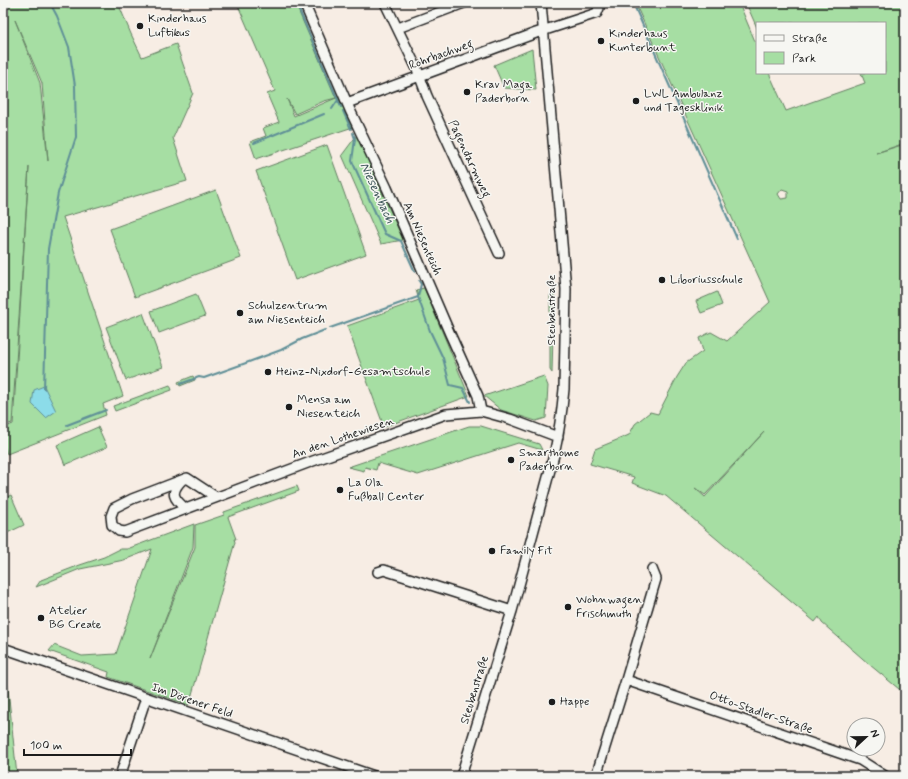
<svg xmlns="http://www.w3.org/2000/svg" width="908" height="779" viewBox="0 0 908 779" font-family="Mynerve,sans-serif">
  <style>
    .green { fill: #a6dea3; stroke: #617d60; fill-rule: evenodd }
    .water { fill: #8cdce9; stroke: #5f8f97 }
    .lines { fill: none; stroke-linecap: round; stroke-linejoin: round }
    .stream { stroke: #5f8f97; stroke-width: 2 }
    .minor-casing { stroke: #1c1c1c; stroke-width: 12 }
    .minor { stroke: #f6f6f2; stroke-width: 9 }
    .poi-dot { fill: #1c1c1c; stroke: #f6f6f2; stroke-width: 1.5 }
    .labels { text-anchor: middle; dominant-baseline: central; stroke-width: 3; stroke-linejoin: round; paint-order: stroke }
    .poi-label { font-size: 12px; fill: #1c1c1c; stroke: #f6f6f2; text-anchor: start }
    .street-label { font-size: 12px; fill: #1c1c1c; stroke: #f6f6f2 }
    .water-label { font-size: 13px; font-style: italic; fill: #3e565a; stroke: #f6f6f2 }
  </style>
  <rect width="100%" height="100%" fill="#f7ede4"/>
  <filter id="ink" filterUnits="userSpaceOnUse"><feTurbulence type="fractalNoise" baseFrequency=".025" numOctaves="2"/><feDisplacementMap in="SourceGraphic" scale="8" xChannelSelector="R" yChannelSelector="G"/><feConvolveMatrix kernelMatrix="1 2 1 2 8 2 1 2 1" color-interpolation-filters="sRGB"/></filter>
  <g filter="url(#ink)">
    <!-- green -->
    <path class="green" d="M3,3H118L131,34L142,57L176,44L193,93L173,138L187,181L63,217L123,396L103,404L106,415L7,454L3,442V428L13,424L29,167L12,423L3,426ZM15,20L42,83L48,161L40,83Z
      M237,3H295L336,98L340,97L353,127L256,159L250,142L266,136L263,128L279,122L267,94L275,91ZM336,98L294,116L287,99L295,114L324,101Z
      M635,3H739L757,46V73H769L786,111L865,83L861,73H885V23H757V28L746,3H905V143L876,153L905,144V694L870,665L822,623L819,617L815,622L666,496L632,483L634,477L590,464L595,449L629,435L635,424L650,412L658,414L677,377L686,363L703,351L699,338L711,332L727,341L770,302ZM782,189L788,191V198L781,199L778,194ZM764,432L705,497L695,488L705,495Z
      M532,49L536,90L504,88L494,65Z
      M357,135L403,240L381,244L342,155Z
      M327,145L366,254L295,280L256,171Z
      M216,190L241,258L135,297L110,229Z
      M424,288L469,396L384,427L347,326L419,300L416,290Z
      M717,292L722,305L701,313L696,301Z
      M554,293L552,373L550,370V295Z
      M196,294L205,316L159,333L151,311Z
      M143,313L163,367L126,380L106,327Z
      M193,376L195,380L180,386L178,382Z
      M544,376L548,386L546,418L536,421L501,410L484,396Z
      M170,385L172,390L115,411L113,406Z
      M469,426H481L539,444L542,450L518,443L418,475L378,463L376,470L365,467L364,471L348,467Z
      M98,427L107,447L65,465L57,445Z
      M297,486L299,491L228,517L236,539H234L235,542L189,705L108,677L109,672L49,651L54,645L82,656L116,654L152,549L124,560L80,569L36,587L41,580L80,565L104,557L120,549H127L194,524L193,547L150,659L195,547V525L224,515V512Z
      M11,495L24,525L3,535V499Z
      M3,659L5,660L17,776H3Z"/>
    <!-- water -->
    <path class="water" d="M44,386L56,411L46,418L32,404L34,390Z"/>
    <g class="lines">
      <!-- stream -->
      <path class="stream" d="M296,3L341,107
        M633,3L737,239
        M332,109L338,100
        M343,111L351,129
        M353,133L355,139L352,161L385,234L401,241L415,272
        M254,143L324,114
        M419,281L421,284L418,297L430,331L443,358L450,385L463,388L470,402
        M330,328L418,297
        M180,384L199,377L204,378L246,363L281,350L302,339L325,330
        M44,389L48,249L58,193L76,137L75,86L69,47L57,16L50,3
        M67,425L106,410"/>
      <!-- minor casing -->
      <g class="minor-casing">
        <path id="minor" d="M304,3L350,110L387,188L450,334L478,396L481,411
          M385,3L417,69L427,96L499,253
          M398,28L464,3
          M347,103L536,33L597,13L599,8V3
          M182,480C169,493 174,499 186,509
          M216,497L187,478L132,499L114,508L111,516L112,525L119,531L125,532L313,461L446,414L481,411L510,419L558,437
          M378,572L384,570L512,611
          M3,648L374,776
          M626,680L860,760L885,776
          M120,776L146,698
          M461,776L512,611L554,455C559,433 562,411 564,389L566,289L541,3
          M596,776L626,680L656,579L652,569"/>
      </g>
      <!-- minor -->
      <use href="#minor" class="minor"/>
    </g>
  </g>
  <!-- markers -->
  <g class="poi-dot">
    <circle cx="140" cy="26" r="4"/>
    <circle cx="601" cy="41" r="4"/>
    <circle cx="467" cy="92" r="4"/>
    <circle cx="636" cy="101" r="4"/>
    <circle cx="662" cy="280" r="4"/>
    <circle cx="240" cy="313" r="4"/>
    <circle cx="268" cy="372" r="4"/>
    <circle cx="289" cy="407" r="4"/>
    <circle cx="511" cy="460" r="4"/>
    <circle cx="340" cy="490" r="4"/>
    <circle cx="492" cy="551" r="4"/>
    <circle cx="568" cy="607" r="4"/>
    <circle cx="41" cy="618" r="4"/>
    <circle cx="552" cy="702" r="4"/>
  </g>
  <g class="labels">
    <!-- poi labels -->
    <g class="poi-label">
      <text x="148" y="19">Kinderhaus<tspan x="148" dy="14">Luftikus</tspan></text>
      <text x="609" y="34">Kinderhaus<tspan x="609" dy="14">Kunterbunt</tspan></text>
      <text x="475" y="85">Krav Maga<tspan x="475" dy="14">Paderborn</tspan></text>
      <text x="644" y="94">LWL Ambulanz<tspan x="644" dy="14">und Tagesklinik</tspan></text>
      <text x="670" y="280">Liboriusschule</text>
      <text x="248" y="306">Schulzentrum<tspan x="248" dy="14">am Niesenteich</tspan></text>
      <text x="276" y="372">Heinz-Nixdorf-Gesamtschule</text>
      <text x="297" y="400">Mensa am<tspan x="297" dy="14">Niesenteich</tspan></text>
      <text x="519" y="453">Smarthome<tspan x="519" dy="14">Paderborn</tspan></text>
      <text x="348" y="483">La Ola<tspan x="348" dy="14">Fußball Center</tspan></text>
      <text x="500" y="551">Family Fit</text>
      <text x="576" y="600">Wohnwagen<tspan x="576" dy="14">Frischmuth</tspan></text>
      <text x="49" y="611">Atelier<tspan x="49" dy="14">BG Create</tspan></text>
      <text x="560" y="702">Happe</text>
    </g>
    <!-- street labels -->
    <g class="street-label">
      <text transform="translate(441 55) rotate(-20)">Rohrbachweg</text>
      <text transform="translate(469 159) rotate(65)">Pagendarmweg</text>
      <text transform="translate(422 239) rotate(66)">Am Niesenteich</text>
      <text transform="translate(552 310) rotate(-90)">Steubenstraße</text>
      <text transform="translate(343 438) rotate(-19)">An den Lothewiesen</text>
      <text transform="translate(475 690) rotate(-73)">Steubenstraße</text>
      <text transform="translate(192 701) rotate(19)">Im Dörener Feld</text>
      <text transform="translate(761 713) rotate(19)">Otto-Stadler-Straße</text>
    </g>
    <!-- water labels -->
    <g class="water-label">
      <text transform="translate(377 193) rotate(65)">Niesenbach</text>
    </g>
  </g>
  <!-- margin -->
  <rect width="908" height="779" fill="none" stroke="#f6f6f2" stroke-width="16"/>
  <rect x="8" y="8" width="892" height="763" fill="none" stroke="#1c1c1c" stroke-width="1.5" filter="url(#ink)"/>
  <!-- legend -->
  <rect x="756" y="22" width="130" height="52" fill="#f6f6f2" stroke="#9f9f9c"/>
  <rect x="764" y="35" width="20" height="6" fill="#f6f6f2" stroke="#9f9f9c"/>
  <text x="792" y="42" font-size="12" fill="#1c1c1c">Straße</text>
  <rect x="764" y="52" width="20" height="12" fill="#a6dea3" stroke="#9f9f9c"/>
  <text x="792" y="62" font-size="12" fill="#1c1c1c">Park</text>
  <!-- north arrow -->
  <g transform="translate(866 737) rotate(68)"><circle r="19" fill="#f6f6f2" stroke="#9f9f9c"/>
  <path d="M0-3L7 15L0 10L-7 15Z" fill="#1c1c1c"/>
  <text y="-6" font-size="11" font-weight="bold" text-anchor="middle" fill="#1c1c1c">N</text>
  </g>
  <!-- scale -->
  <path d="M24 749v6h107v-6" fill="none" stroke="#1c1c1c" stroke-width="2"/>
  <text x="30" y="749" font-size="12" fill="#1c1c1c" stroke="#f6f6f2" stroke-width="3" paint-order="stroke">100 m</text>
</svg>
